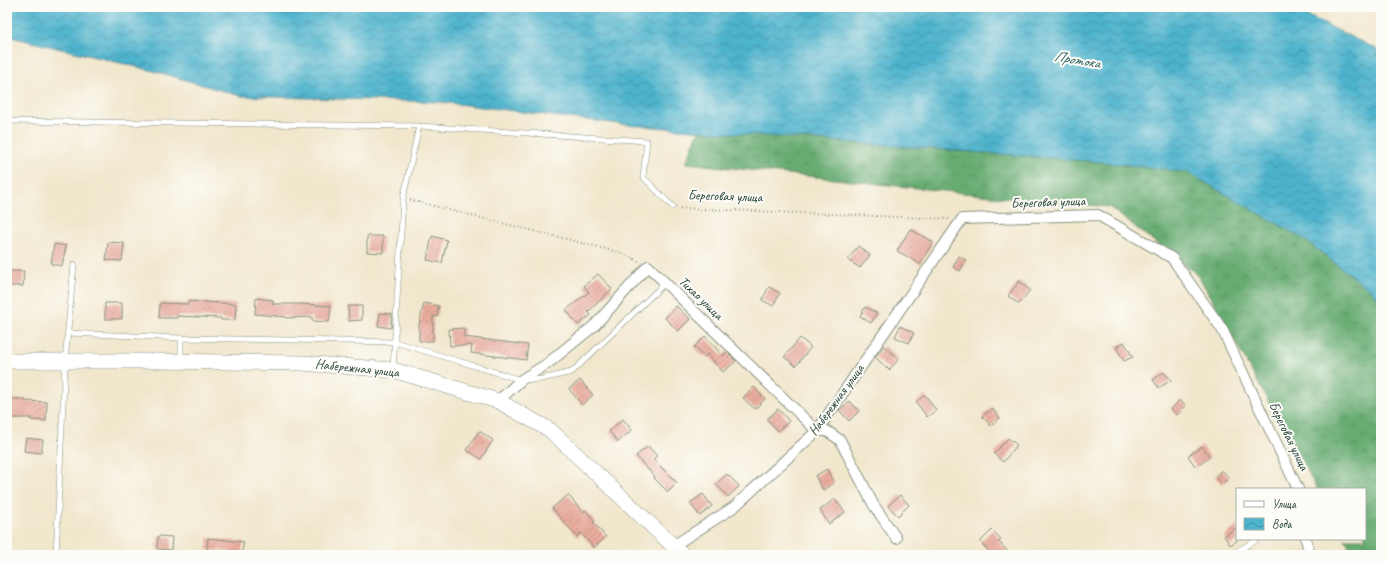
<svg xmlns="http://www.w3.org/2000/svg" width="1388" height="562" viewBox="0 0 1388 562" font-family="Caveat,sans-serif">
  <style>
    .forest { fill: url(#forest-crowns); stroke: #447453 }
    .water { fill: url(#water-waves); stroke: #367880 }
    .building { fill: url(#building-hatch) }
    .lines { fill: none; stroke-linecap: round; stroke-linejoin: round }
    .lane-casing { stroke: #889280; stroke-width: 6 }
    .street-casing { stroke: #889280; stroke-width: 12 }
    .secondary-casing { stroke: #889280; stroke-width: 16 }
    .path { stroke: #889280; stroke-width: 2; stroke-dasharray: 1 3; stroke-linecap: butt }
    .lane { stroke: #fff; stroke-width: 5 }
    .street { stroke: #fff; stroke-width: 10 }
    .secondary { stroke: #fff; stroke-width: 15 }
    .labels { text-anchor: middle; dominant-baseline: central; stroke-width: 4; stroke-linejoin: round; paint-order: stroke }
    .street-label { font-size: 14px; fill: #1f3d34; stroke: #fdfcf7 }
    .water-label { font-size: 15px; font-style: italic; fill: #2d6062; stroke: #fdfcf7 }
  </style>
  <defs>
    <pattern id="forest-crowns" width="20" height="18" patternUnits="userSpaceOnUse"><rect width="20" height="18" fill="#68ac72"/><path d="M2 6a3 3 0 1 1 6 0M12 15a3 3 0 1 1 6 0" fill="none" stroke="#558d5e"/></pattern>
    <pattern id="water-waves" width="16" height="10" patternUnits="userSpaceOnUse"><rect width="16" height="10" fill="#4eb3cd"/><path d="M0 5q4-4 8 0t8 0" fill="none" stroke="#4093a7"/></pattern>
    <pattern id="building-hatch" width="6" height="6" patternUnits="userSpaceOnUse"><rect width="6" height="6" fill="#ebad9f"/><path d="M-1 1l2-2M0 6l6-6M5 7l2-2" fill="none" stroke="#be8e82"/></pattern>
  </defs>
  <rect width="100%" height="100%" fill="#fdfcf7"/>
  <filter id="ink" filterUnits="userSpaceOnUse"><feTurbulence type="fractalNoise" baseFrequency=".025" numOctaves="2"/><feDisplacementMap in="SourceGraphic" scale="8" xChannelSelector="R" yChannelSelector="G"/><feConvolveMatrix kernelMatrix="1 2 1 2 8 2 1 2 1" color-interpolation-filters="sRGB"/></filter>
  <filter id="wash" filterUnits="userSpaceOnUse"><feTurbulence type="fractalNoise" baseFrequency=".012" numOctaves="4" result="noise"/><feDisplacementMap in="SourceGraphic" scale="16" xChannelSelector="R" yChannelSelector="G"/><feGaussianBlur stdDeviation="0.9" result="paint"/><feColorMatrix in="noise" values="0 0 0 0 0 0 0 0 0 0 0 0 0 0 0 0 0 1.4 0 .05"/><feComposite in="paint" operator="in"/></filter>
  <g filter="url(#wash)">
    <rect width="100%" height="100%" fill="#f1e7cd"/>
    <!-- forest -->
    <path class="forest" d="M699,130L1101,162L1188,172L1304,239L1375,294L1381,303V555H1354L1345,539H1365V489H1317L1198,275L1109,207L1009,198L686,163Z"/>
    <!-- water -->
    <path class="water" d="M7,7H1290L1376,49L1381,53V303L1375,294L1304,239L1187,172L1101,162L628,125L441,102L241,96L154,71L7,36Z"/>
    <g id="blocks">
      <!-- building -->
      <path class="building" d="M910,229L933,242L920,264L897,251Z
        M367,236H383V253L367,252Z
        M432,236L447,240L442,263L427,260Z
        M108,242L124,243L122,261L106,260Z
        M54,244L66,246L62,266L51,264Z
        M858,246L870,255L860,268L848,260Z
        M959,256L966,260L960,271L953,267Z
        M8,271H24L23,286H7Z
        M598,274L612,289L588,312L591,315L578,325L566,310L589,292L584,286Z
        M1019,281L1030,290L1019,304L1008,296Z
        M769,287L780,293L773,306L762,300Z
        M256,298L273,300V304H301L331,306L329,322L312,321V317L286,318V317L255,314Z
        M188,301L236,304L235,320H221V318L177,316V318H159L160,303L188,304Z
        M105,303H122V319H105Z
        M424,303L439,306L437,317L433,316V341H419V325Z
        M348,306H362V320L349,321Z
        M676,306L690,319L678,331L665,318Z
        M865,307L877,313L871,323L860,316Z
        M380,313L392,314L391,328L378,326Z
        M900,326L914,333L909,343L895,337Z
        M464,328V337L528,345L526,360L471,353L472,345L450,346L449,329Z
        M705,336L723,356L727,352L736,361L723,372L707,354L704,357L694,347Z
        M800,338L811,347L796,366L784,357Z
        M1124,342L1133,357L1124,361L1116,347Z
        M884,346L899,359L889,370L875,357Z
        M1164,372L1171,380L1159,388L1153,380Z
        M580,380L593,395L582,405L569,389Z
        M754,387L765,399L755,409L743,398Z
        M925,395L936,410L927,417L916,402Z
        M9,399H25V401L47,402L46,421L31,420V418H9Z
        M1180,400L1186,406L1177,415L1171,409Z
        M850,401L859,411L849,421L839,410Z
        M992,408L1000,418L991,426L982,416Z
        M778,409L789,421L778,431L767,419Z
        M623,419L632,430L618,442L609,431Z
        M479,431L493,440L481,459L467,450Z
        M26,438L43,440L41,453L24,451Z
        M1008,438L1017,445L1003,462L994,454Z
        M648,446L657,456L653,459L677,483L668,492L654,478L655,477L636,456Z
        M1202,446L1210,457L1196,467L1188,456Z
        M827,469L834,483L823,490L815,476Z
        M1222,470L1229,478L1222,484L1215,477Z
        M727,474L739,486L728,497L716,484Z
        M703,494L712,506L700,516L690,503Z
        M568,495L583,512L585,510L595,521L593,522L606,537L594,548L581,533L577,537L552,508Z
        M900,495L909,505L898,516L888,506Z
        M835,499L845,512L829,524L820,510Z
        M1237,527V541L1230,545L1224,536Z
        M992,530L1001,539L999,542L1011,555H993L980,542Z
        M158,536L172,537L171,550L157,549Z
        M208,538L244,542L241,555H231V552L207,550Z"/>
    </g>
  </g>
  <g filter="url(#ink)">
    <use href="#blocks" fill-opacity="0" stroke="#889280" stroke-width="1"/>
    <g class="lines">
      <!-- lane casing -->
      <g class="lane-casing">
        <path id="lane" d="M7,121L419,126L647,141L643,177L673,207
          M68,333L181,338L395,342L521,380L542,379L572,372L665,283
          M181,360V338
          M393,369L403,199L419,126
          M56,555L65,362L74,264
          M1231,555L1258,539"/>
      </g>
      <!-- street casing -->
      <g class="street-casing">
        <path id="street" d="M498,401L521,380L547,364L595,325L648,266L817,431H827L840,440L873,504L896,538
          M1306,539L1310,555
          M673,546L734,507L817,431L962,219L1098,215L1172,258L1222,329L1298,489"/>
      </g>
      <!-- secondary casing -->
      <g class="secondary-casing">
        <path id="secondary" d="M7,361H156L302,363L393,370L498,401L550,430L683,555"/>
      </g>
      <!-- path -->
      <path class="path" d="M410,200L622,253L640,262
        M680,208L951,219"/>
      <!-- lane -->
      <use href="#lane" class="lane"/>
      <!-- street -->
      <use href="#street" class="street"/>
      <!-- secondary -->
      <use href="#secondary" class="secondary"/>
    </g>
  </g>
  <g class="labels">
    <!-- street labels -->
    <g class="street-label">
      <text transform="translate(725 196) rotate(2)">Береговая улица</text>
      <text transform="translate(1048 202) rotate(-2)">Береговая улица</text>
      <text transform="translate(701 298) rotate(44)">Тихая улица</text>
      <text transform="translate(357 368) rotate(6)">Набережная улица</text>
      <text transform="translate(836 400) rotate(-54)">Набережная улица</text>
      <text transform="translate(1289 436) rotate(64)">Береговая улица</text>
    </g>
    <!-- water labels -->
    <g class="water-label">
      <text transform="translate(1077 60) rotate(9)">Протока</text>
    </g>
  </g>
  <!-- margin -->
  <rect width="1388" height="562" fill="none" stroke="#fdfcf7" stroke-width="24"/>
  <!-- legend -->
  <rect x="1236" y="488" width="130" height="52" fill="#fdfcf7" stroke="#a4b0a9"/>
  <rect x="1244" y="501" width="20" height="6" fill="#ffffff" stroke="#a4b0a9"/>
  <text x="1272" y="508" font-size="12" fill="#1f3d34">Улица</text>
  <rect x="1244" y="518" width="20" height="12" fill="url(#water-waves)" stroke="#a4b0a9"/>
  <text x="1272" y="528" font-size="12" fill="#1f3d34">Вода</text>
</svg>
